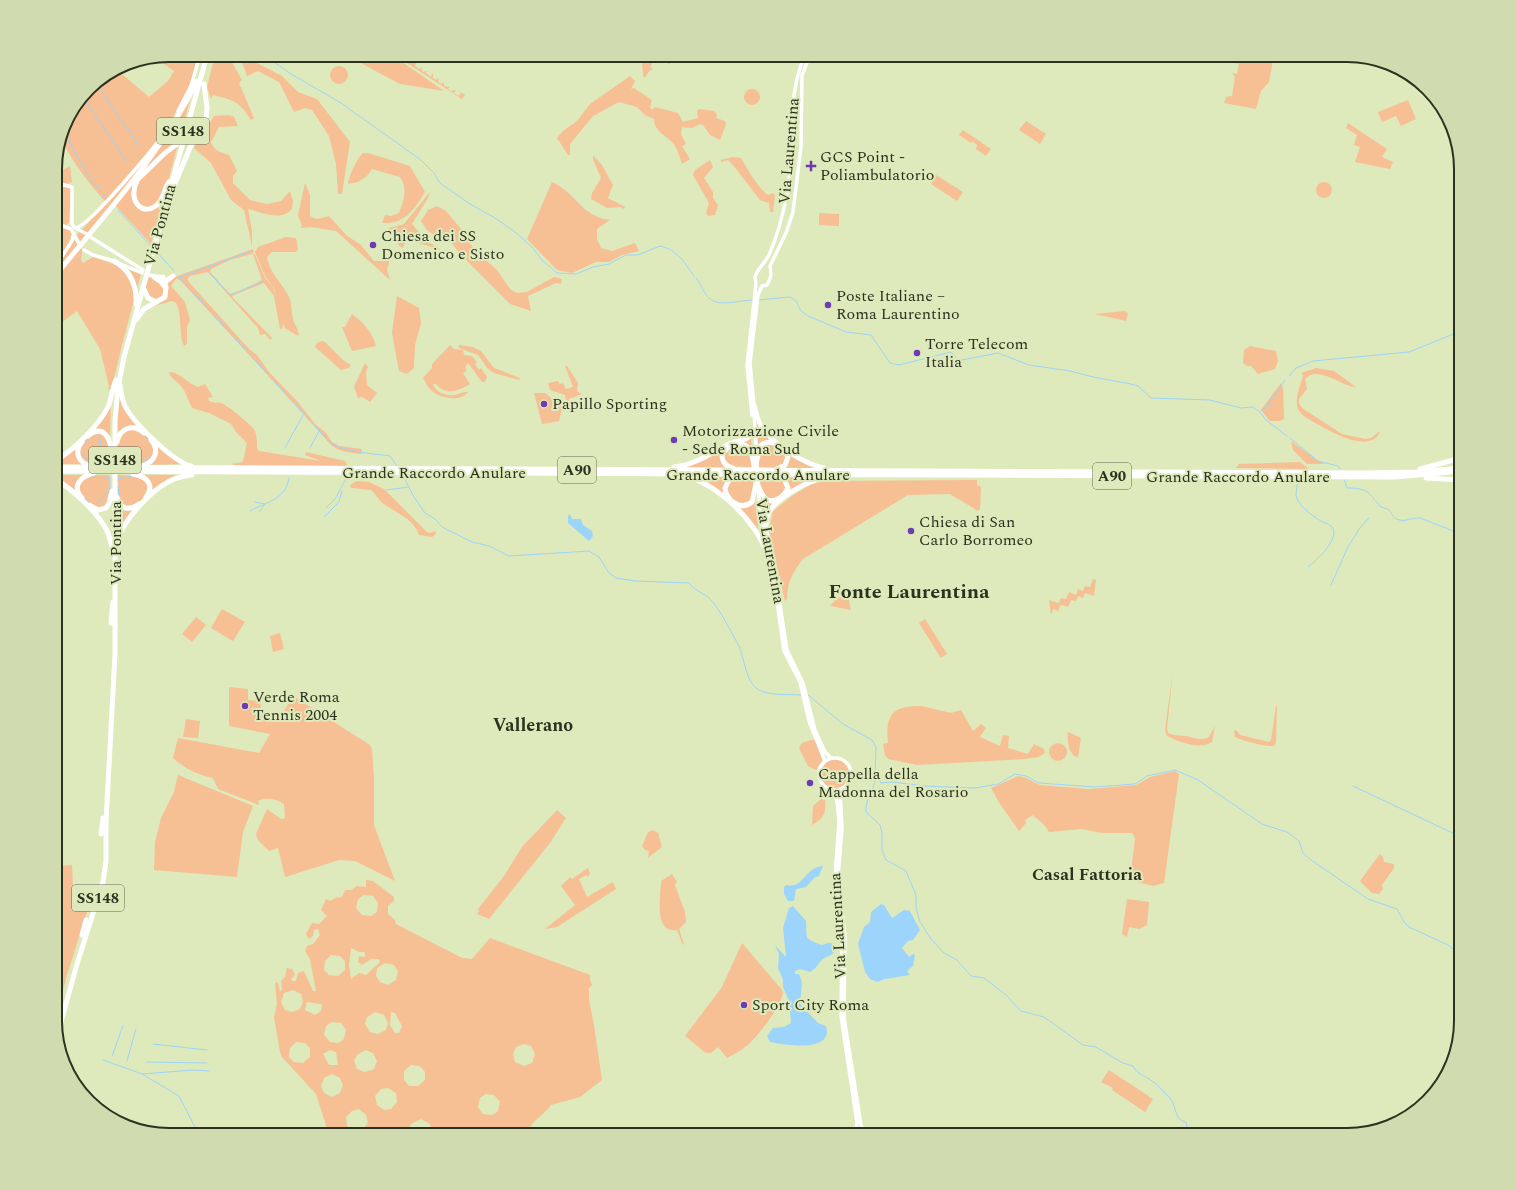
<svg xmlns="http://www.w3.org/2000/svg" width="1516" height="1190" viewBox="0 0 1516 1190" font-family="Spectral,serif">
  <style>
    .green { fill: #f6bf94; fill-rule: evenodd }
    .water { fill: #9dd4fb }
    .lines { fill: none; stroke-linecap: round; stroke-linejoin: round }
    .stream { stroke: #9dd4fb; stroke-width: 1 }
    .secondary { stroke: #fff; stroke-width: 3.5 }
    .highway { stroke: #fff; stroke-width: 5 }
    .poi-dot { fill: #6f3bb2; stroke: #deeabb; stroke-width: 1.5 }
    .labels { text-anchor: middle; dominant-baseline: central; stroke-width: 4; stroke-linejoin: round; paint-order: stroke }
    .shield { fill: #deeabb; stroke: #62694e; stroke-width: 1 }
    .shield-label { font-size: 15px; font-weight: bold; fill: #2d3220 }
    .street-label { font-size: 16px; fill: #2d3220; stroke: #deeabb }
    .poi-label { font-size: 16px; fill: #2d3220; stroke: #deeabb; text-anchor: start }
    .neighbourhood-label { font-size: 17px; font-weight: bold; fill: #2d3220; stroke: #deeabb }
    .quarter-label { font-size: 18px; font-weight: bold; fill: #2d3220; stroke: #deeabb }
    .district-label { font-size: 20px; font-weight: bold; fill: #2d3220; stroke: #deeabb }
    .rim { fill: none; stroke: #2d3220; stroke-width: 2 }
  </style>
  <rect width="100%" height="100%" fill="#deeabb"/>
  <!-- green -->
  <path class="green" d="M169,55H198C188,113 142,158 105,201C94,190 64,152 62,137C60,124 85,90 95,82C101,78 109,74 116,69L149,97L168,81L174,71L164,64L166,61L157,57Z
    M215,55H242L237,59H230L242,80L239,83L254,118L251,120C239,101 233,100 213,95L211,99L207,87Z
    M356,55H392L444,91L400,84L353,59Z
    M399,55H405L413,61L411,63L414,62L416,63L415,66L419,69L421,67L423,72L427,71L426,73L431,77L432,75L431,74H433V78L436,80L438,78L439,83L442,84L444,82V86L450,87L448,89L451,91L456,90L454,93L459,96L461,92L465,95L462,99L398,57Z
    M644,55H658L671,62L670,64L663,62H653L650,67L653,69L649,71L645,78L643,76L642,61Z
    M1196,55H1274L1269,82L1261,91L1256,109L1224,103L1226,97L1232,96L1235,77L1232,73L1237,74L1239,64Z
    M247,58L282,76L298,92L317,99L350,142L342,194H338L336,164L329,136L312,110L305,108L294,112L279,82L258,71L247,76L242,62Z
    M330 75a9 9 0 1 1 18 0a9 9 0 1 1-18 0Z
    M630,76L635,81L631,89L634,88L652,100L650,107L652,110L655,107L678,113L683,122L698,118L697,111L699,109L714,111L717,114L716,118L725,121L726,124L720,140L710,135L703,125L700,124L692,128L682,127L681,134L686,144L682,146L690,159L682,164C680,158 678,151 675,146C670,137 654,133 654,119L645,115L637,107L619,102L593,116L570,144V155H568L557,138L563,131L577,121L590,104Z
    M744 97a8 8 0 1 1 16 0a8 8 0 1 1-16 0Z
    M187,96L190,100L151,244L114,204L82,245L77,235L135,172L166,134Z
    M1408,100L1416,119L1401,126L1396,116L1382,122L1378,112Z
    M229,115L234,117L238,126L219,127L211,142C214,151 220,152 229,155L237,171L233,176V183L250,200L267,204L281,201L290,191L293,201L292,209C280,222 262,212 248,209L252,231V246L244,210L231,200L211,163L194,148L214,116Z
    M1026,121L1046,134L1040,144L1019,130Z
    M1348,123L1387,149L1382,157L1393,162L1390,169L1355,162L1360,147L1354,145L1357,135L1346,128Z
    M963,130L991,149L986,156L976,149L977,145L972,141L971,143L959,135Z
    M363,153H368L410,166L425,192C414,210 405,224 382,223L385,215L391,216L399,213C404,200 408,189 400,177L372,169L367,176L358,182L348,184C349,176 357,158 363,153Z
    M593,155L602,165L613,185L608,198L625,207L624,209L620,207L607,208L591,199L592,193L601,178L593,159Z
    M732,157L741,158C746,167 760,191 768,195L773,193L775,195L773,212H770L769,203L760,200L733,165L728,160L721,162V160Z
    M710,160L713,167L704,178L713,192V198L718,205L715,215L708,216L706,213L709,203L693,175L695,170Z
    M70,166L72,182L68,184L55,181V174Z
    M936,175L963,192L957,201L931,184Z
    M1316 190a8 8 0 1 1 16 0a8 8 0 1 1-16 0Z
    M552,182C578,194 580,216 610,220L597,229V239L601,248L612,251L635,243L639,251L622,255L609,262H596L572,273L557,270L527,239Z
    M305,183L310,195V216L317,219L329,216L347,236L361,245L374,261H382L390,259L387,270L390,280L336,231L311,227L300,228L302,226L298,215Z
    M61,186L70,188L71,190L69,222L66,225L55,221V204L58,188Z
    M430,192L428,198L412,224L426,240L441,250L406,239L403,248L399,246L389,228L404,224Z
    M437,206L446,211L461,229L463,236L480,255L497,270L510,289L517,293L527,292L554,277L562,279L561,284L556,283L528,296L531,311L510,304L460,254L452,243L440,240L426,229L421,221L428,210Z
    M819,213L839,214V226L819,225Z
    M55,224L68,228L72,233L68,245L55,264Z
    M286,237L296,238L298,249L296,252H272L267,257C269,272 281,282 288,295C292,302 291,312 293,319C294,325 300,330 298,336L285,328L283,324L282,329H280L274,296L264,283L234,295L232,297L272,338L270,340L265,334L260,335L258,328L208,272L190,276L188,278V281L249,349L257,355L269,372L297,401L315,424L326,433L332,442L339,446L362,449L361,454C339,451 334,451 321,433C316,427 309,421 304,414L180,280L176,279L171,286L185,302L190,320L187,326V344L184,346C178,333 183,316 176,303L172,301L155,306C166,295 170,301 167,282L172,278L253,249L254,252L252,254L230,260L211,269L210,272L230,294L239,292L262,280L253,254H255L265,278L273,287L277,301L274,288L265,276L255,252L258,247Z
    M74,239L82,250L81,260L83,263L93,257L141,274L122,345L111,390L108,389L109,386L100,349L77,311L62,322L55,318V269Z
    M150,277L160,282L164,288C163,295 161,300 153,299L145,291L147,279Z
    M397,296L419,308L421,323L415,345L414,368L407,374L399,371L392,333Z
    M1125,311L1128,313L1126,321L1095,314Z
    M352,314C363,322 373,333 376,346L352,351L342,327H345Z
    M322,341L325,342L344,361L351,365L349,368L341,370L315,347L317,343Z
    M450,345L454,349L463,350L464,355L472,356L477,362L475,364L479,370L481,368L487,377L485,382H482L468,363L465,368L467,371L463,373L470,384C459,391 445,396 436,384H433C435,393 447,396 455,395C460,394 464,391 468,392C460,403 438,398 430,389C427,386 425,381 423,378L432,368V364Z
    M459,345L473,347L481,351L494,368L520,378L519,380L494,373L488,369L478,355L459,348Z
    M1250,346L1276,351L1278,361L1275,369L1258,374L1251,366H1247L1243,363L1244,350Z
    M365,363L368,367L366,372L367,385L377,393L370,402L362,397L358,398L354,387Z
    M565,366H567L578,383L577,391L582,394L569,399L567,405L562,409L559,421L542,424L534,393H545C553,397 554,410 564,404L566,400L565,395L550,390L548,383L558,381L560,384L563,383L566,389L573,387Z
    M1316,368L1334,371L1356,387C1342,387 1318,364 1305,379L1307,389L1299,399V403L1302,408L1342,434L1365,439L1371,438L1380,431C1372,455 1331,432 1317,424C1311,420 1301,416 1298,409C1294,398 1301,385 1303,375L1301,373Z
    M169,372C179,371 188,384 198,387L205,384L213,397L208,398L209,401C213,403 217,402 221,403C227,405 253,426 255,431C257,436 257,443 257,448L259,451L321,461L305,455L306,452L345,461L347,464L346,466L236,465L231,464L243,462L247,443L236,432L231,424L209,413L192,408C188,400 186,391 180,385C176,380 170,378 169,372Z
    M1281,383L1283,388L1284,419L1279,421H1270L1261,410Z
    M119,394L122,402L144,430C132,427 123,424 116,435Z
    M111,400L110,438L106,433L90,432Z
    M756,418C766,436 795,458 814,468H783L788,458L773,441L758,449Z
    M131,428L142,432L153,443V456L145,463L119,462L117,460V446L120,435Z
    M95,432L104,434L110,448L109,465C97,464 87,466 79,456L81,445Z
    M751,437L752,451L736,443L726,448L722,452L727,468L686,467L733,443Z
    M1291,441L1318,461L1325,464H1307L1293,450Z
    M736,444L748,447L753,467L728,466L723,456L728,448Z
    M775,444L786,454L785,463L778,468L759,467L758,455L761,446Z
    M157,445L182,464L147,465L154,461Z
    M77,446L83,465L55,464V463Z
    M1300,462L1309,469L1236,468L1239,464Z
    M55,475H83L77,482V492L55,477Z
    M94,475H109C109,482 111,493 109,500C104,518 86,502 80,495V481Z
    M117,475L139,476L148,484C146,499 139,505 125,506L118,497L117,486L119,484L117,483Z
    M145,475H175L161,484L148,496L149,480Z
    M694,477H730L724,486L737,506L755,500L759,535L717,489Z
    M784,477H818L775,503L765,528L763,522L761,496L768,502L786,494Z
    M736,478H753V499L743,506L729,496L726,485Z
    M760,478H779L787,485L783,495L769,500L760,489Z
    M977,480V485L981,487L980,509L978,511L950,494L908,495L803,559C793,572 787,582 787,599L785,601L769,531L773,511L792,496L811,484L828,481Z
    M357,481L369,482L384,489L427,532L430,533L436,531V534L432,537L419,535C414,519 395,512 384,504C379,501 376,494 371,490L351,488L350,485Z
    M117,502L120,506L136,508L117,535Z
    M1093,579L1096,580L1094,596L1085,593L1083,598L1078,596L1076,601L1071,600L1068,607L1062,605L1060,606L1058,611L1053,609L1051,615L1049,600L1059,603L1061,598L1066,599L1069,592L1076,595L1078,589L1083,591L1085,586L1090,587Z
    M848,596L851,610L830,606L837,598Z
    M222,609L245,622L233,641L211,628Z
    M196,617L206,625L192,642L182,634Z
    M925,619L947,654L941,658L919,623Z
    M280,633L284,649L273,652L270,636Z
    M1173,670L1167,729L1168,733C1175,736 1178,735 1185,736C1194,737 1198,741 1208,738L1215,726L1212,742C1200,750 1179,742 1167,736L1165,730Z
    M229,687L248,689V700L260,701L262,714H281L278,721L293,696L370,745L372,749L374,779V825L395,881L355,861L339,860L285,877L278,848L269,851L258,840L256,834L267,809L281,819L285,818L284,804C277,799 266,797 258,801L259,805L218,789L213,778C198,775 185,769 173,758L178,738L259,753L270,734L229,726Z
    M921,706L951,713L961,710L973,731L981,724L986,728L980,737L1000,746L1003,735L1009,736L1008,748L1028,754L1034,744L1044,749L1045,753L1038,757L1025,759L917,765L888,759L885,755L883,744L888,743C885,714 893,706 921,706Z
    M1276,706H1277L1276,742L1274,746C1266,747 1243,741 1235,737L1234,731L1236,730L1240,735L1269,742L1271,740Z
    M186,719L200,721L198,738L183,737Z
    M1068,732L1081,738L1078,758C1068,754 1067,741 1068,732Z
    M811,740H815L823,759L816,770L808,766L799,748L802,743Z
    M1049 752a9 9 0 1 1 18 0a9 9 0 1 1-18 0Z
    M820 773a15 15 0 1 1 30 0a15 15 0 1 1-30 0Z
    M1175,771L1179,774L1164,883L1153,886L1130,880L1135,838L1132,833H1102L1081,829L1049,832C1045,824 1039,821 1033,815L1025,820L1026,823L1019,831L1000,804L991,788L1018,776L1026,778L1040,785L1089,789L1136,785L1150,777Z
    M178,775L253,806L243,832L237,877L154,870L155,842L161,818L174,792Z
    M821,799L825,800C826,814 824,818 812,825L813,806Z
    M557,810L566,818L550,843L489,919L477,914L479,911L478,909L504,876L522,847Z
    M653,830L658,833L662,847L648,858L649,851L645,850L642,846L648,832Z
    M1380,854L1383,857L1384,862L1394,864V868L1382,885L1383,889L1379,894L1372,893L1360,881Z
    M72,865L73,886L88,888L93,893L67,975L55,1021V927L58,926L55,920V884H58L57,866Z
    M588,868L590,873L588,877L586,875L579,879L587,897L613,882L616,889L557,927L545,929L575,905L561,886L570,877L572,879Z
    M672,874L677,882L675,885L685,912L686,922L679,929L684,944L683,945L677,930C653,933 661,897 661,881Z
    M366,880L373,881L394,897V901L388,906V914L395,920L396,924L462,958L472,959L490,938L590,975V980L592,985L589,988V1000L594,1025L602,1080L580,1097L551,1105C544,1116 530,1121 526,1135H430V1124L421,1119L411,1124L409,1129L410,1135H328L325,1122L316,1094L282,1057L280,1052L274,1017L277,1004L275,982L278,983L280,992L282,989L281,981L285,977L287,968L292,969L295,975L291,979L292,981H296L298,973L304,971L313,991H316L310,959L305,951L307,946L313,944L320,935L318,929L314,930L313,936L309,939L306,934L312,923L319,924L327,916L321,910L326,899L330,901L335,898L342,897L345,890H351L357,886L366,887ZM364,895L373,896L378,903L377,912L371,916L362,915L356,908L358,899ZM351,948L359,952H365V957L359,956L358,962L362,965L371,959H379L380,962L366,975L359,973L351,979L349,965ZM331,955L340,956L345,961V970L338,976L329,975L324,970L325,961ZM385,963L394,965L398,971L396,980L388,985L380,982L376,976L377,968ZM293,990L301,994L303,1002L300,1009L292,1012L285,1010L281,1002L284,993ZM307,1002L321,1004L322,1006L321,1011L315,1015L305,1010ZM375,1012L384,1015L388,1023L386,1030L378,1034L370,1032L365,1024L367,1017ZM391,1012L395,1013L402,1026L399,1033H395L390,1025ZM332,1022L341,1023L346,1030L344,1039L338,1043L330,1042L324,1035L326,1026ZM296,1042L305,1043L310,1048V1057L303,1063L294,1062L289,1057L290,1048ZM524,1044L531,1046L535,1054L532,1063L524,1066L515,1062L513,1054L516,1047ZM330,1050L336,1052L338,1065H329L323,1054ZM366,1050L373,1053L377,1061L374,1069L365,1072L357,1069L354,1060L358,1054ZM411,1065L420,1066L425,1072V1080L418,1086H409L404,1080V1071ZM332,1074L340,1078L343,1085L340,1093L332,1097L324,1093L321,1086L324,1078ZM388,1088L396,1093L397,1102L391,1109L384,1110L377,1105L375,1096L381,1089ZM486,1094L494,1095L500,1102L498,1111L492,1115L483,1114L478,1107L480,1098ZM359,1109L366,1115L368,1123L362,1130L355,1131L347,1126L346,1117L352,1111Z
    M1127,899L1149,902L1147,925L1139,929L1129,927L1127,937L1122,934Z
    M742,943L783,991C783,1005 759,1034 748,1045C742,1050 734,1054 727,1058L718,1047L711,1053H706L685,1036L722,987Z
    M1109,1070L1153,1099L1145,1112L1112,1090L1113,1088L1101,1082Z"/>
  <!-- water -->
  <path class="water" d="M570,514L572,519H581L583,525L592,531L593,536L589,541L568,523V516Z
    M823,866L819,876L814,878L806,887L796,889L794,901H788L784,894V887L786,885C805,889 803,868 823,866Z
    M881,904L884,905L892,918L904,910L910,911L920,930L913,940L908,941L902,948L909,957L913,954L915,955L913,966L907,971L910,975L885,979L877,982L870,979L865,972L858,944L864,927L870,922L871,912Z
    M793,906L806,921C807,941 804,938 822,945L828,943H832L836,950C832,956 826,956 822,960C817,965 816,969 810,972L800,969L795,971V974H799L802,982L800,1004L818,1023L826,1026C834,1053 784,1045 770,1042L767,1036L773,1028L784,1027L791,1023L789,1001L783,987V980L778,968L779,954L775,945L786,957L783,928L789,908Z"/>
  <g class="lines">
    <!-- stream -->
    <path class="stream" d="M264,55L291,74L341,103L421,160L434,173L440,183L470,204L495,218L515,232L532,247L542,260L557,273L576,274L593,267L609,264L626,255H638L660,246L670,249L682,259L694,276
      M95,82L135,140
      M83,97L127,162
      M64,129C74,153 88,178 106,198
      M136,142L139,146
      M118,210L150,245
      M156,251L174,271
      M206,269L230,295L261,282
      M179,277L329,442C347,453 370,453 390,456L397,466
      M180,277L251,251
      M696,278C701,284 704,294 710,299C719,307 741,300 753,300
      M758,300L790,297L796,301L801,311L808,316L846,332L871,335L890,363L899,365L951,352L957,359L962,360L998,353L1029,365L1070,371L1093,377L1131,384L1138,386L1151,398L1210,400L1241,408L1252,407L1260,412L1266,420L1287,436
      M1289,376L1296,368L1313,361L1409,352L1461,331
      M1261,411L1269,404L1285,380
      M99,433L103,458
      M145,435L149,440
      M1290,438L1318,461L1338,466L1340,469
      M84,443L88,438
      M81,448L82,455L86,459L103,460
      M285,448L303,415
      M310,448L319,431
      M109,451V459
      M123,465V463L143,461L150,458
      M402,474L414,497L425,513L435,519L442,527L472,542L489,546L509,556L589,551L599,557L609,573L616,578L635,581L689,583C696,592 704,593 710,599C720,609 732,634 739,646C745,659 745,682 759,690C770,696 789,694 801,695
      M89,477L110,478
      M117,479L132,476
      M1344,479L1347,488C1369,488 1368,493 1381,507C1395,511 1387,511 1396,519C1407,523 1411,517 1420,518L1461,534
      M1298,482C1297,486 1296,491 1296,495C1297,505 1313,516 1321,521C1324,523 1330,524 1332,527C1341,538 1316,561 1308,567
      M118,486L119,497
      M110,490V477
      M386,490L409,487
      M84,498L89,503
      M99,502L109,490
      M255,502L265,504L259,512
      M137,503L145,495
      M326,508L335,499L346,479
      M250,511C266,502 286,500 289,478
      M324,517L339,502L342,491
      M1331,585L1347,549L1359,529L1369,518
      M808,695L843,724L872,740L876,747L875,775L881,783L892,782L924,786L975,788L998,784L1015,774L1026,776L1039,783L1095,787L1135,784L1147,776L1175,770L1198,780L1262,824L1287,832L1299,841L1303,853L1311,860L1368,899L1397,909L1404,922L1409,927L1450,946L1461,958
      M876,779C873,790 865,801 866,812L880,825L882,833V850L886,860L906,871L916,895V908L920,922L931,939L944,953L957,960L971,976L984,978L1005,994L1021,1011L1044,1017L1083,1045L1096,1047L1123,1063L1133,1066C1138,1075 1144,1075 1152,1081C1159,1085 1164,1093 1170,1098C1177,1106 1174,1121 1186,1122L1188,1135
      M1353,786L1461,837
      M153,1044L207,1050
      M112,1056L123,1026
      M103,1060L142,1074L193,1070L210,1071
      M127,1061L136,1029
      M147,1062L207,1063
      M142,1074L179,1096L199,1135"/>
    <!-- secondary -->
    <path class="secondary" d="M178,111L191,86L200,55
      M55,191L60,184L72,187V224L75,228L87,234
      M55,223L71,229L79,244
      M76,228C90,225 147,156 158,142
      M92,238L143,270
      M84,250L93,255L111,260L142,273
      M55,267L72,241L74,233
      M148,275L163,277
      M754,406L750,363L758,295L762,286L767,285L769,281L771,275L770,266L786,233L793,212L801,146L802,75L810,55
      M754,412L760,514L765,539
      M752,415L747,365L756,284L755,277C757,269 765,263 769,255C778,235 783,215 787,193C796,147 785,99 805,55
      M767,551L772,566L784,651L800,682L809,721L825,761
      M770,553L774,566L787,650L803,683L815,730L825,752L831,758
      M819 774a16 16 0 1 1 32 0a16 16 0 1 1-32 0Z
      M840,789L842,829L838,877L845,936L844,1017L861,1125L864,1132L868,1135
      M834,790L837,801L839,822L835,877L842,938L841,1016L857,1123L856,1130L851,1135"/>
    <!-- highway -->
    <path class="highway" d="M185,141L197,132
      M137,181C127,201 143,218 158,204C164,198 164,189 169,182
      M134,183L165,153L177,144
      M171,193L192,143L206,121L207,108L204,84
      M114,261C130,270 137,285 136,304
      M55,276C106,213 162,153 197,81
      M154,277L161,282L165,287
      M165,282L173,276
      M143,287L148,298L157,302
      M136,320L144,309L165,297L166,287L163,277
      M120,385C121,392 122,400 125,406C133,422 173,462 191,466
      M754,405C756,412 757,419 761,426C772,444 804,464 824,468
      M88,436C104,423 110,439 112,452
      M82,442C74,452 78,462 90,466
      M117,442C120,428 133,423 144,433
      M736,444C753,441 753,461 755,473
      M729,447L723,452C720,460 725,466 733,468
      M757,460L760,446C770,437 785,446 788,457L785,465L777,469
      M55,461C73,451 99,425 108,407C112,398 112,388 116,380
      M142,466C155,462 160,451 151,440
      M55,467L1365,473L1417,472L1461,468
      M674,467C696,465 712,452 731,443C740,440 747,441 753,433
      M1420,469L1461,458
      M55,471L1396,477L1461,471
      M133,474C145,476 156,484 146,497
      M739,476L729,480L725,488C726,501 741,511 752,502L756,484
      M687,477C709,481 739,507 752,526C759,534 763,544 767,553
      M1426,478L1461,480
      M55,479C71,488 97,512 106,529C110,536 111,544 113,552
      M758,485C762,496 767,506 780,498C784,495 786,493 788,488L784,479L778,477
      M117,497C120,510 130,511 139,504
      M82,498C71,486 81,476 94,473
      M89,505L98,510L106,508L109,503L112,491
      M118,541C121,522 151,491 168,482C175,478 183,476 192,475
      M771,554C768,542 764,529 767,517C772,499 809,480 827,477
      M111,623L113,602
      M101,834L103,818
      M82,935L86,920
      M57,1036L77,964L103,882L106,861V822L115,654V421L118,388L124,357L207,55"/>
  </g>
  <!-- markers -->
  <g class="poi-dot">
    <path d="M809 160h4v4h4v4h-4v4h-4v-4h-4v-4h4z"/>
    <circle cx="373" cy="245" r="4"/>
    <circle cx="828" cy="305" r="4"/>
    <circle cx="917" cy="353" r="4"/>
    <circle cx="544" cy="404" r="4"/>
    <circle cx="674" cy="440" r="4"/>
    <circle cx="911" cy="531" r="4"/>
    <circle cx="245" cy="706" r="4"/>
    <circle cx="810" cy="783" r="4"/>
    <circle cx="744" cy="1005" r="4"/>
  </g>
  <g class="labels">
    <!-- shield labels -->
    <g class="shield">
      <rect x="157" y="118" width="52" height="26" rx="3"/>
      <rect x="89" y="447" width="52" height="26" rx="3"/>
      <rect x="558" y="457" width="38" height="26" rx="3"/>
      <rect x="1093" y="463" width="38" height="26" rx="3"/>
      <rect x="72" y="885" width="52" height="26" rx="3"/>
    </g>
    <g class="shield-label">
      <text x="183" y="131">SS148</text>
      <text x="115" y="460">SS148</text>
      <text x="577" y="470">A90</text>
      <text x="1112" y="476">A90</text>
      <text x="98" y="898">SS148</text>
    </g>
    <!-- street labels -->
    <g class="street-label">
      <text transform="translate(789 151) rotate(-85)">Via Laurentina</text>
      <text transform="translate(160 225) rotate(-75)">Via Pontina</text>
      <text x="434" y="473">Grande Raccordo Anulare</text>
      <text x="758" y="475">Grande Raccordo Anulare</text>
      <text x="1238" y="477">Grande Raccordo Anulare</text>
      <text transform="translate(116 543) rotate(-90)">Via Pontina</text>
      <text transform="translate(770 551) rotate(80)">Via Laurentina</text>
      <text transform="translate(838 926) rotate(-93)">Via Laurentina</text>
    </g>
    <!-- poi labels -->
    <g class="poi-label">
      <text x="820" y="157">GCS Point -<tspan x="820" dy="18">Poliambulatorio</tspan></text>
      <text x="381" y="236">Chiesa dei SS<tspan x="381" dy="18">Domenico e Sisto</tspan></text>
      <text x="836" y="296">Poste Italiane –<tspan x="836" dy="18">Roma Laurentino</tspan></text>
      <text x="925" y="344">Torre Telecom<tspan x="925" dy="18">Italia</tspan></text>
      <text x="552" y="404">Papillo Sporting</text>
      <text x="682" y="431">Motorizzazione Civile<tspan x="682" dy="18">- Sede Roma Sud</tspan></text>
      <text x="919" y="522">Chiesa di San<tspan x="919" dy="18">Carlo Borromeo</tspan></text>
      <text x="253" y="697">Verde Roma<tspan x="253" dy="18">Tennis 2004</tspan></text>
      <text x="818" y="774">Cappella della<tspan x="818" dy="18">Madonna del Rosario</tspan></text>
      <text x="752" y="1005">Sport City Roma</text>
    </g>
    <!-- neighbourhood labels -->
    <g class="neighbourhood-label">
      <text x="1087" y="875">Casal Fattoria</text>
    </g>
    <!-- quarter labels -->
    <g class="quarter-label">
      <text x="533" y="725">Vallerano</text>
    </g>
    <!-- district labels -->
    <g class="district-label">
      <text x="909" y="592">Fonte Laurentina</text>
    </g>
  </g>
  <!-- crop -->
  <path d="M0 0H1516V1190H0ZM169 62H1347A107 107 0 0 1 1454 169V1021A107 107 0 0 1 1347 1128H169A107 107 0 0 1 62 1021V169A107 107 0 0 1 169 62Z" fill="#d0dbaf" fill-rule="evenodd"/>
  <path class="rim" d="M169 62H1347A107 107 0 0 1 1454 169V1021A107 107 0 0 1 1347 1128H169A107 107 0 0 1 62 1021V169A107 107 0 0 1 169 62Z"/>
</svg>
